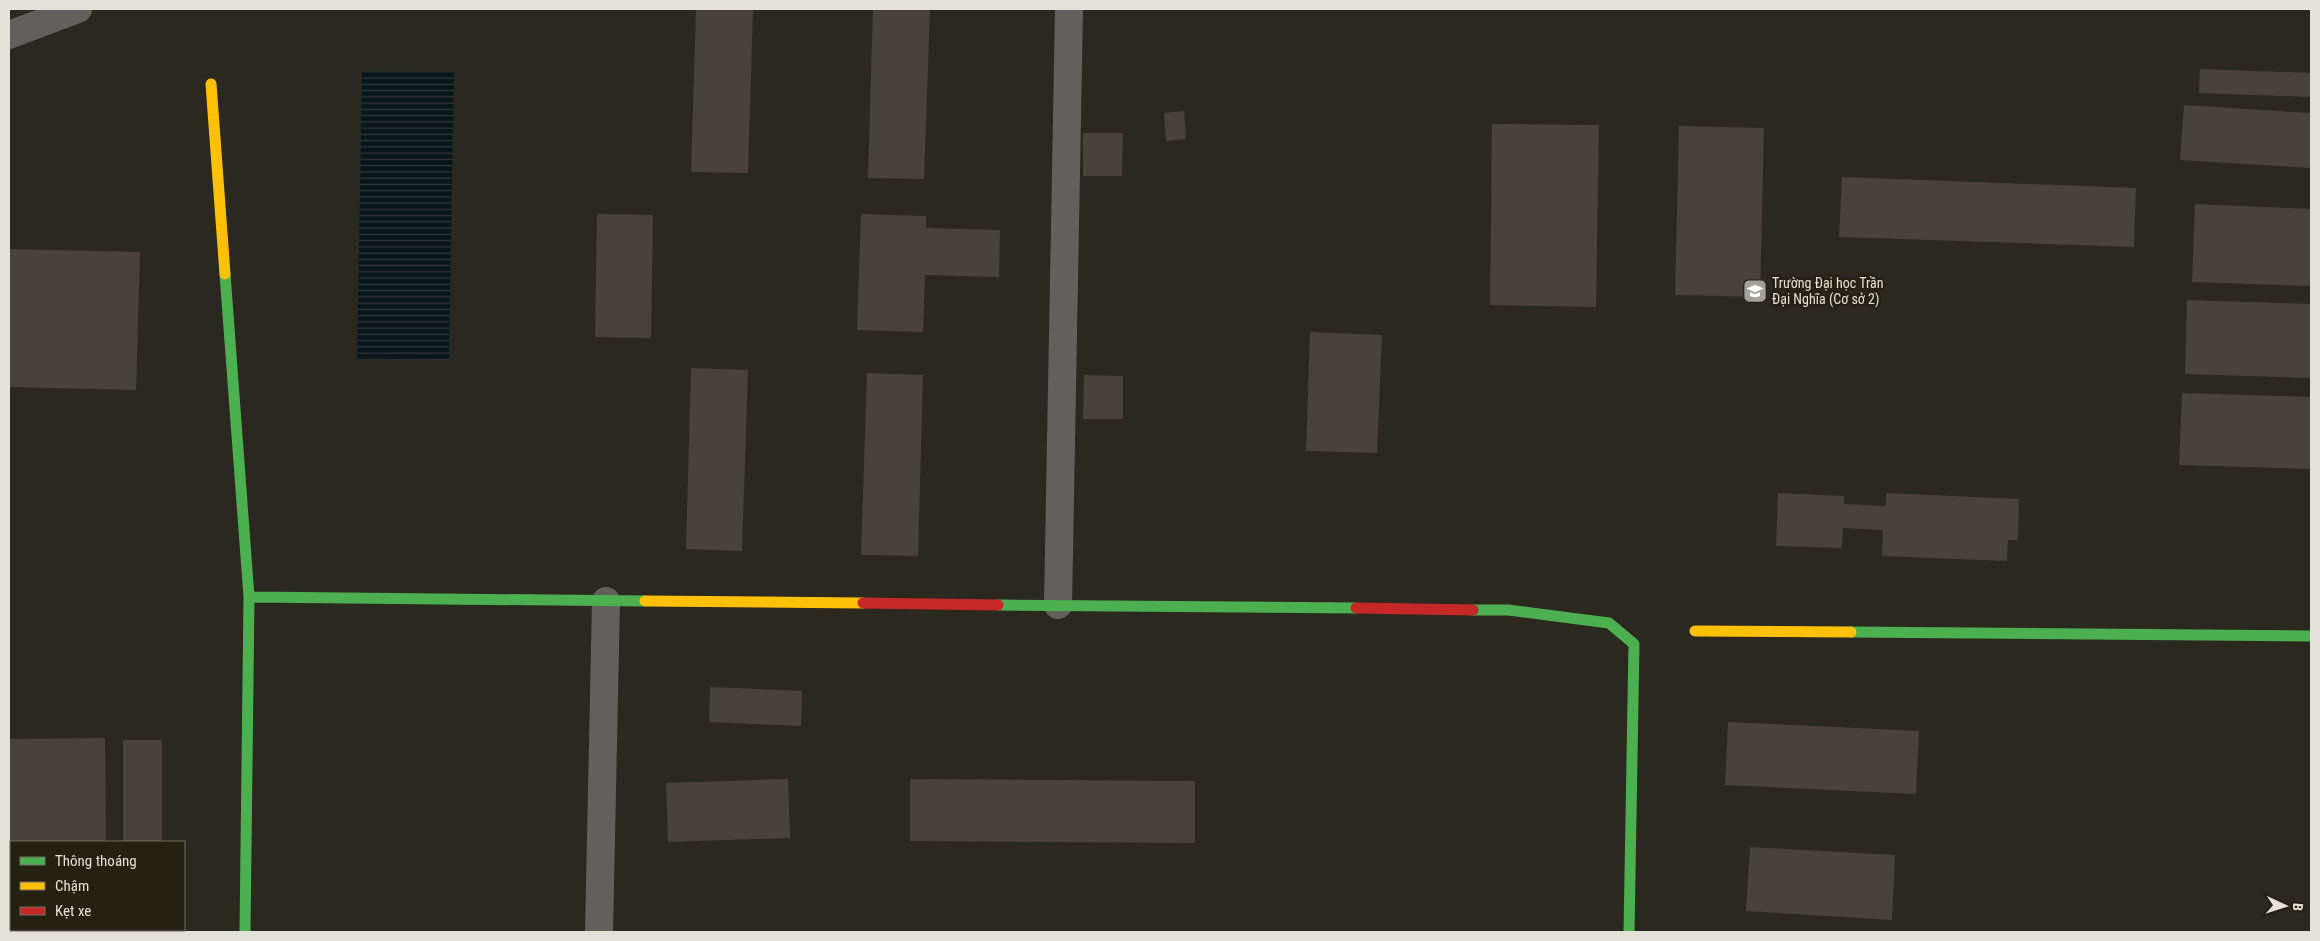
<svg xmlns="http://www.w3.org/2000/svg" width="2320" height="941" viewBox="0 0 2320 941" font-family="'Roboto Condensed',sans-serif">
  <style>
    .water { fill: url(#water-rules) }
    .building { fill: #494238 }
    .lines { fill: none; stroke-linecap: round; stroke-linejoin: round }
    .street { stroke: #62605c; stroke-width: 28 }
    .fast { stroke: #4caf50; stroke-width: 11 }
    .slow { stroke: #ffc107; stroke-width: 11 }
    .jam { stroke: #c62828; stroke-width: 11 }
    .labels { text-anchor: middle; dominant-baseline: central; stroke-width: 5; stroke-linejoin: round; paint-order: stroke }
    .poi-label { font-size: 14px; fill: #e4e2d8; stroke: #252112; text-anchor: start }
  </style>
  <defs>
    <pattern id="water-rules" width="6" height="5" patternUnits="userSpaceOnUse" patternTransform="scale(1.25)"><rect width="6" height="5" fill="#091619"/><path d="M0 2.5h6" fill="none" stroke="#2d383a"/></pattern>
  </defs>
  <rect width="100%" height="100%" fill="#2b2820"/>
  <!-- water -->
  <path class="water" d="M362,71L454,72L449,360L357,359Z"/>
  <!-- building -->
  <path class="building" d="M696,9H753L748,173L691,172Z
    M873,9H930L924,179L868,178Z
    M2200,69L2311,73V97L2199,93Z
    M2184,105L2311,113V168L2180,160Z
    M1184,111L1186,139L1166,141L1164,113Z
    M1492,124L1599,125L1596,307L1490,305Z
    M1679,126L1764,128L1760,297L1675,295Z
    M1083,133H1123L1122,176H1083Z
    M1842,177L2136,188L2134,247L1839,237Z
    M2195,204L2311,209V286L2192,282Z
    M597,214L653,215L651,338L595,337Z
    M861,214L926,216V228L1000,230L999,277L925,275L923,332L857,330Z
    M9,249L140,252L136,390L9,387Z
    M2187,300L2311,304V378L2185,374Z
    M1310,332L1382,335L1377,453L1306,451Z
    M691,368L748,370L742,551L686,549Z
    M867,373L923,375L918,556L861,555Z
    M1084,375L1123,376V419H1083Z
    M2182,393L2311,397V469L2179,465Z
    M1778,493L1844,496V504L1886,506V493L2019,499L2018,540H2008L2007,561L1882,556L1883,530L1843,528L1842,548L1776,546Z
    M710,687L802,691L801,726L709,722Z
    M1728,722L1919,731L1916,794L1725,785Z
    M105,738L106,842H11V897H9V739Z
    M123,740H162V842H123Z
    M788,779L790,838L668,842L666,783Z
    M910,779L1195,781V843L910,841Z
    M1750,847L1895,855L1892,920L1746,911Z"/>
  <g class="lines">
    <!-- street -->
    <path class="street" d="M9,35L78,9
      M1058,605L1069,9
      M599,932L606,601"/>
    <!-- fast -->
    <path class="fast" d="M225,274L249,597L245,932
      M249,597L645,601
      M998,605L1356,608
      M1473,610H1508L1609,623L1634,644L1629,932
      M1851,632L2311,636"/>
    <!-- slow -->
    <path class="slow" d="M211,84L225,274
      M645,601L863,603
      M1695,631L1851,632"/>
    <!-- jam -->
    <path class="jam" d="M863,603L998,605
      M1356,608L1473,610"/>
  </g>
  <!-- icons -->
  <defs>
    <g id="school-square" transform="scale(1.25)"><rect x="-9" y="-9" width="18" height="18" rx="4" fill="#a3a198" stroke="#252112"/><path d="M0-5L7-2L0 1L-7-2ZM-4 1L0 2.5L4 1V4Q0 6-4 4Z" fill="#fff"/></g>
  </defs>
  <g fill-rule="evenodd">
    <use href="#school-square" x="1755" y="291"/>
  </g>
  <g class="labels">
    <!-- poi labels -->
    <g class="poi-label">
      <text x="1772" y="283">Trường Đại học Trần<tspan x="1772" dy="16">Đại Nghĩa (Cơ sở 2)</tspan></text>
    </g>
  </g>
  <!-- border -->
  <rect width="2320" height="941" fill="none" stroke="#e4e2d8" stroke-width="20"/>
  <!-- legend -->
  <rect x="10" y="841" width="175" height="90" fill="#252112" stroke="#716e61"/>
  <rect x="20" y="857" width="25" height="8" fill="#4caf50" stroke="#716e61"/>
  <text x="55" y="866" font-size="15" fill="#e4e2d8">Thông thoáng</text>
  <rect x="20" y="882" width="25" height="8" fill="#ffc107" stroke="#716e61"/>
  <text x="55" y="891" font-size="15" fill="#e4e2d8">Chậm</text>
  <rect x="20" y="907" width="25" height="8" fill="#c62828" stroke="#716e61"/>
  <text x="55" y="916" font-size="15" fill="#e4e2d8">Kẹt xe</text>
  <!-- north arrow -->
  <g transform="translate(2285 906) rotate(94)" stroke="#252112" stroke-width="4" paint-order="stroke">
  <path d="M0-4L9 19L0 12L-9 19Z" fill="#e4e2d8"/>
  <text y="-8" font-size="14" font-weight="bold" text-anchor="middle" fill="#e4e2d8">B</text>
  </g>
</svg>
